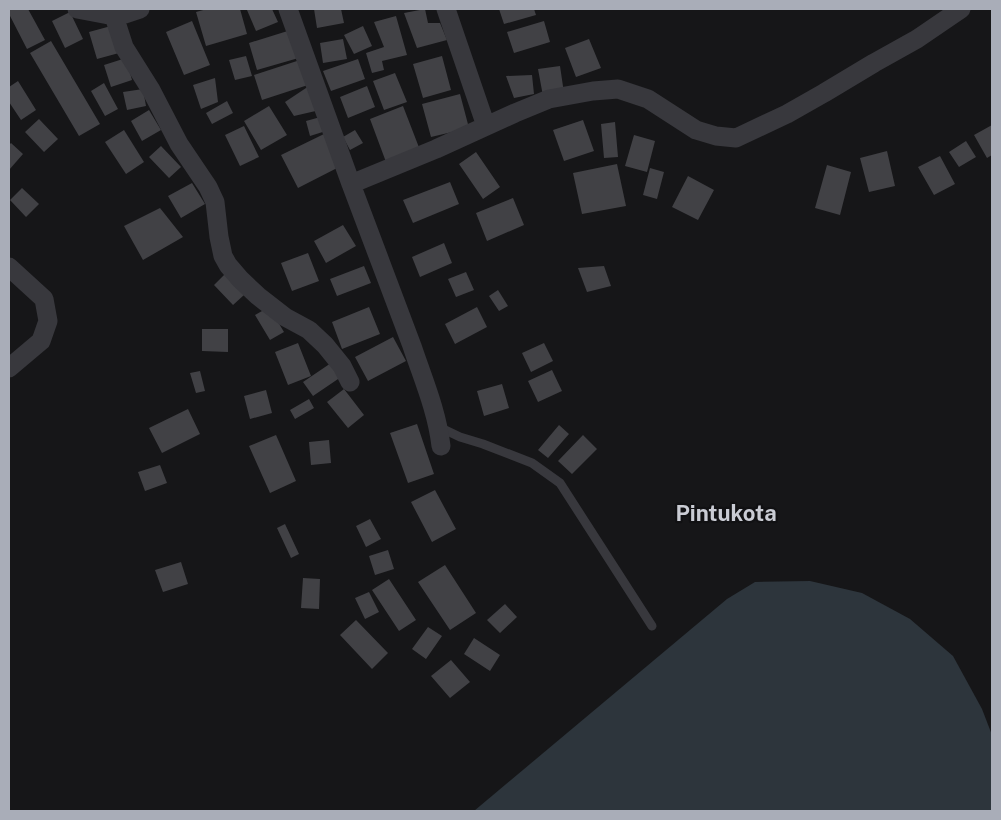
<svg xmlns="http://www.w3.org/2000/svg" width="1001" height="820" viewBox="0 0 1001 820" font-family="'Public Sans',sans-serif">
  <style>
    .water { fill: #2d353c }
    .building { fill: #414145 }
    .lines { fill: none; stroke-linecap: round; stroke-linejoin: round }
    .lane { stroke: #38383d; stroke-width: 9 }
    .street { stroke: #38383d; stroke-width: 19 }
    .labels { text-anchor: middle; dominant-baseline: central; stroke-width: 4.5; stroke-linejoin: round; paint-order: stroke }
    .district-label { font-size: 22px; font-weight: bold; fill: #caccd4; stroke: #111113 }
  </style>
  <rect width="100%" height="100%" fill="#161618"/>
  <!-- water -->
  <path class="water" d="M810,581L862,593L910,619L953,656L982,709L992,735V811H474L727,599L755,582Z"/>
  <!-- building -->
  <path class="building" d="M9,9H28L45,40L27,49L9,14Z
    M207,9H240L247,34L206,46L196,12Z
    M251,9H272L278,22L256,31L247,10Z
    M314,9H341L344,23L317,28Z
    M425,9L428,23H440L447,40L417,48L404,13Z
    M499,9H534L536,15L504,24Z
    M70,12L83,39L65,48L52,21Z
    M396,16L407,55L382,61L384,70L372,73L366,53L384,47L374,22Z
    M192,21L210,65L184,75L166,32Z
    M544,21L550,42L514,53L507,32Z
    M111,26L119,53L97,59L89,32Z
    M363,26L372,46L354,54L344,35Z
    M294,29L302,57L257,70L249,43Z
    M343,39L347,59L323,63L320,43Z
    M589,39L601,68L576,77L565,48Z
    M51,41L100,124L79,136L30,53Z
    M246,56L252,76L235,80L229,60Z
    M442,56L451,90L423,98L413,64Z
    M126,58L132,80L111,87L104,65Z
    M358,59L365,79L331,91L323,71Z
    M300,60L308,85L262,100L254,75Z
    M560,66L564,93L543,96L538,69Z
    M395,73L407,102L384,110L373,81Z
    M532,75L534,94L514,98L506,76Z
    M215,78L218,102L201,109L193,85Z
    M18,81L36,110L21,120L9,102V87Z
    M104,83L118,109L105,116L91,91Z
    M309,86L320,110L294,116L285,102Z
    M367,86L375,107L348,118L340,97Z
    M143,89L146,106L127,110L123,92Z
    M460,94L469,128L431,137L422,104Z
    M227,101L233,113L212,124L206,113Z
    M269,106L287,135L261,150L244,121Z
    M403,106L420,150L386,162L370,119Z
    M149,110L161,130L142,141L131,121Z
    M324,116L329,130L310,136L306,121Z
    M39,119L58,139L44,152L25,132Z
    M583,120L594,151L564,161L553,130Z
    M615,122L618,157L604,158L601,124Z
    M992,125V155L987,158L974,135Z
    M244,126L259,157L240,166L225,135Z
    M124,130L144,162L126,174L105,142Z
    M355,130L363,143L350,150L343,137Z
    M324,134L341,166L298,188L281,155Z
    M634,135L655,141L647,172L625,166Z
    M966,141L976,157L959,167L949,152Z
    M11,143L23,154L9,170V145Z
    M161,146L181,167L169,178L149,157Z
    M887,151L895,186L869,192L860,158Z
    M476,152L500,187L483,199L459,164Z
    M940,156L955,184L934,195L918,167Z
    M617,164L626,206L582,214L573,173Z
    M827,165L851,172L840,215L815,208Z
    M650,168L664,172L657,199L643,195Z
    M688,176L714,190L698,220L672,207Z
    M450,182L459,204L413,223L403,200Z
    M192,183L205,204L181,218L168,196Z
    M22,188L39,204L26,217L10,200Z
    M513,198L524,225L487,241L476,213Z
    M160,208L183,237L143,260L124,226Z
    M343,225L356,246L326,263L314,241Z
    M444,243L452,263L420,277L412,257Z
    M308,253L319,281L292,291L281,263Z
    M364,266L371,283L337,296L330,279Z
    M604,266L611,286L587,292L578,268Z
    M466,272L474,290L456,297L448,279Z
    M225,274L244,295L233,305L214,285Z
    M498,290L508,306L499,311L489,296Z
    M269,307L284,332L270,340L255,315Z
    M369,307L380,334L342,349L332,322Z
    M477,307L487,327L455,344L445,324Z
    M202,329H228V352L202,351Z
    M393,337L406,361L368,381L355,357Z
    M298,343L311,376L288,385L275,352Z
    M544,343L553,361L531,372L522,353Z
    M331,363L341,377L313,396L303,382Z
    M552,370L562,391L538,402L528,381Z
    M200,371L205,391L196,393L190,373Z
    M502,384L509,408L484,416L477,391Z
    M344,389L364,415L348,428L327,402Z
    M266,390L272,413L250,419L244,396Z
    M309,399L314,408L295,419L290,410Z
    M188,409L200,434L162,453L149,428Z
    M417,424L434,474L408,483L390,433Z
    M559,425L569,434L548,458L538,450Z
    M276,435L296,481L270,493L249,446Z
    M583,435L597,449L572,474L558,461Z
    M329,440L331,463L311,465L309,442Z
    M160,465L167,483L145,491L138,472Z
    M435,490L456,529L432,542L411,502Z
    M370,519L381,539L366,547L356,526Z
    M285,524L299,554L291,558L277,528Z
    M388,550L394,569L375,575L369,556Z
    M181,562L188,584L163,592L155,570Z
    M445,565L476,613L450,630L418,582Z
    M303,578L320,579L319,609L301,608Z
    M389,579L416,620L399,631L372,590Z
    M369,592L379,612L365,619L355,598Z
    M505,604L517,617L500,633L487,620Z
    M356,620L388,653L372,669L340,635Z
    M428,627L442,636L426,659L412,649Z
    M474,638L500,655L490,671L464,654Z
    M451,660L470,682L450,698L431,676Z"/>
  <g class="lines">
    <!-- lane -->
    <path class="lane" d="M439,427L460,437L483,444L532,463L560,483L652,626"/>
    <!-- street -->
    <path class="street" d="M77,9L114,16L125,14L140,9
      M288,9L351,184L436,149L515,113L549,99L593,91L618,89L648,99L696,130L716,136L736,138L787,114L824,93L874,63L917,39L961,9
      M446,9L486,126
      M114,16L124,47L151,90L179,144L208,187L215,202L219,237L223,256L228,265L240,279L258,296L285,317L309,330L325,345L342,366L350,382
      M351,184C371,238 392,292 412,346C423,379 437,411 441,446
      M9,267L44,299L48,321L41,341L9,368"/>
  </g>
  <g class="labels">
    <!-- district labels -->
    <g class="district-label">
      <text x="726" y="513">Pintukota</text>
    </g>
  </g>
  <!-- border -->
  <rect width="1001" height="820" fill="none" stroke="#a9adb8" stroke-width="20"/>
</svg>
